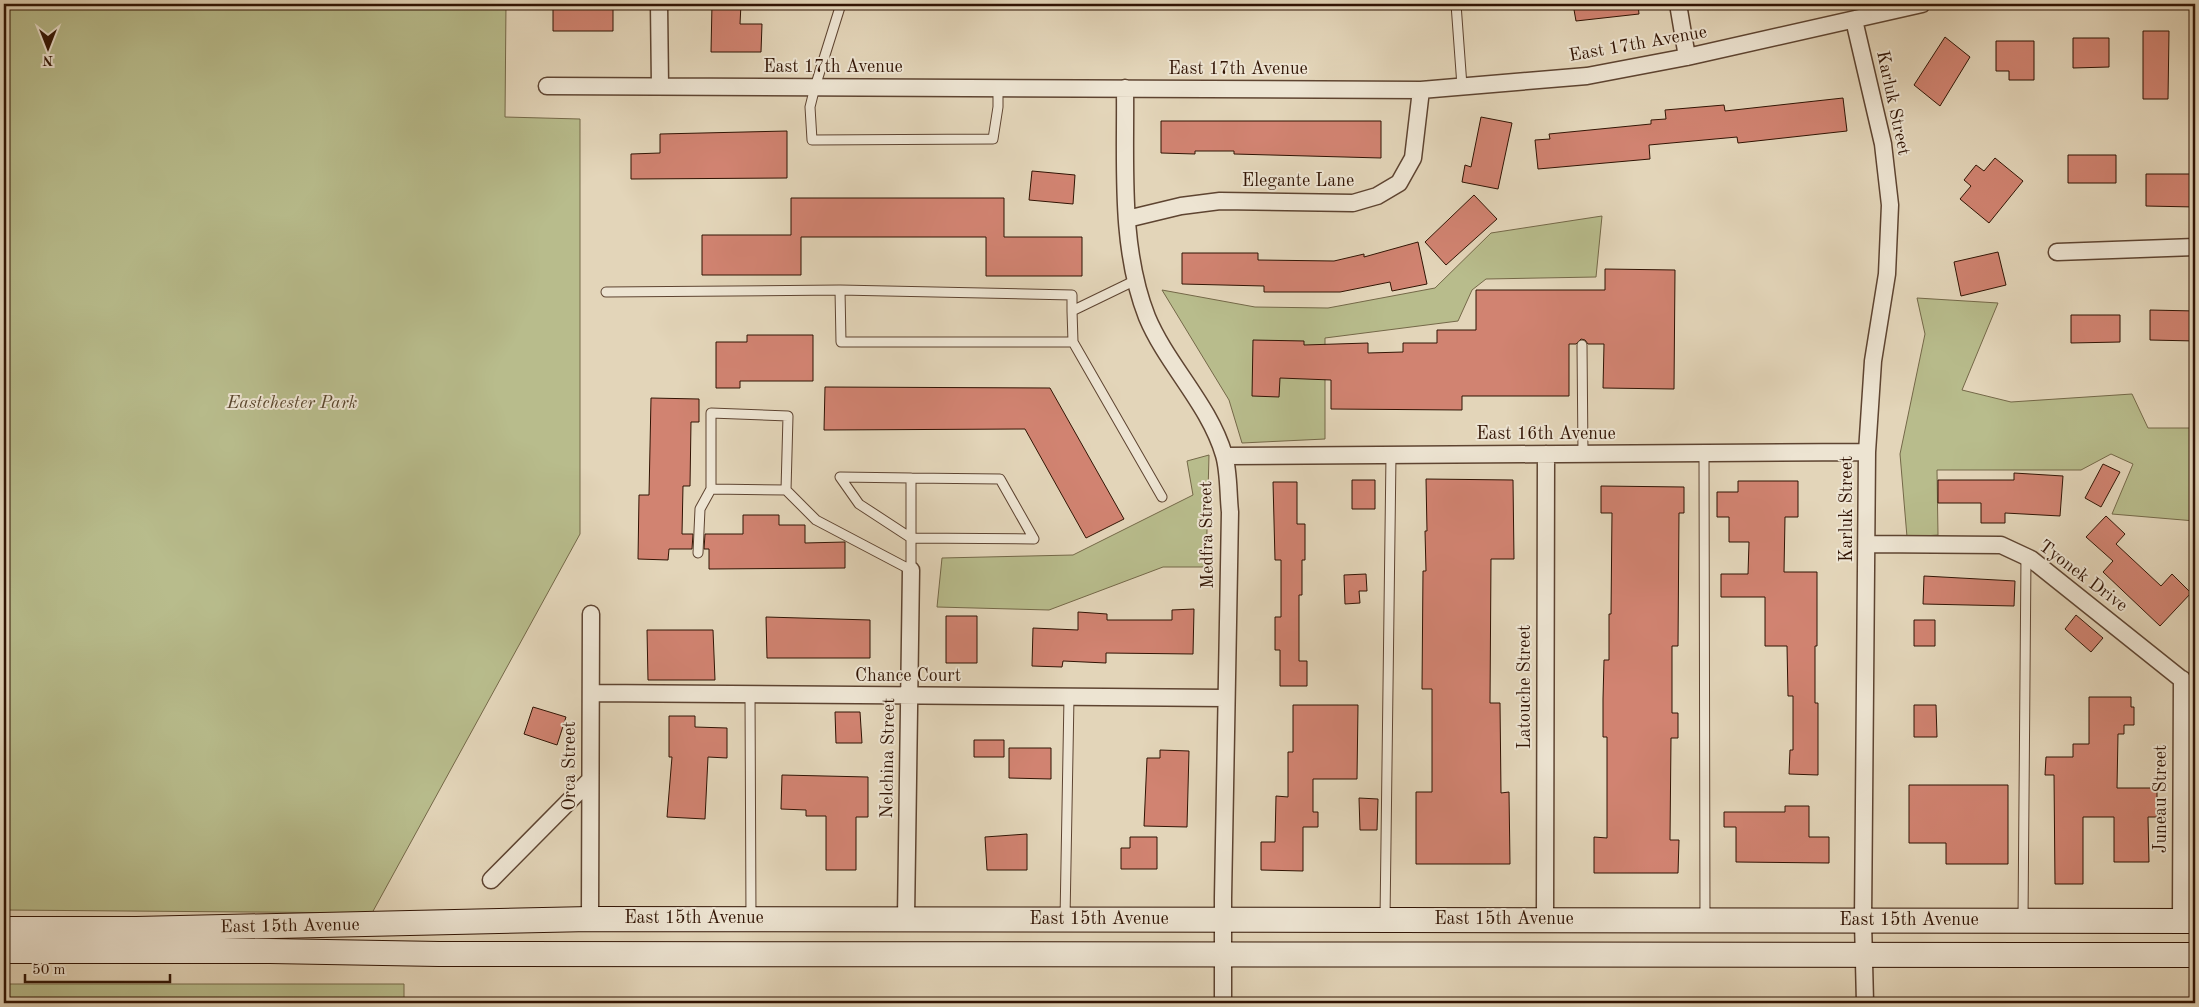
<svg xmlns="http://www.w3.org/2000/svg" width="2199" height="1007" viewBox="0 0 2199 1007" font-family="'Old Standard TT',serif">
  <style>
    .green { fill: #b8bc8c; stroke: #746848 }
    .building { fill: #d18371; stroke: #311404 }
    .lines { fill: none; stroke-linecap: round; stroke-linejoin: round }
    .lane-casing { stroke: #5e4431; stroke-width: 11 }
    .street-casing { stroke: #5e4431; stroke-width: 19 }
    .secondary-casing { stroke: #311404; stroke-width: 26 }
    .lane { stroke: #ede4d2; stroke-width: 9 }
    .street { stroke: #ede4d2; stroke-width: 16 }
    .secondary { stroke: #ede4d2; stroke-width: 24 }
    .labels { text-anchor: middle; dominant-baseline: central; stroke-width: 4; stroke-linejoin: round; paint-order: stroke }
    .street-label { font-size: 18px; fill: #311404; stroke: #ede4d2 }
    .park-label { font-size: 18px; font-style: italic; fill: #5a462d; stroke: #ede4d2 }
  </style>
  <rect width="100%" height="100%" fill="#e3d5b9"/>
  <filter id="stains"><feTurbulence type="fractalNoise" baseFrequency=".004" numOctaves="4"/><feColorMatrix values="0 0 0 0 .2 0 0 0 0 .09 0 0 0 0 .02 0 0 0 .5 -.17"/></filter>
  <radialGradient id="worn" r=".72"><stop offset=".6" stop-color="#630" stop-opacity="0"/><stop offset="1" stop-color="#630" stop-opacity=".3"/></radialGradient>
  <!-- green -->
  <path class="green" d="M4,4H506L505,117L580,119V534L372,913L4,910Z
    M1602,216L1596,277L1486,279L1472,290L1458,321L1325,338V439L1242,443L1229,400L1162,290L1255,307L1328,308L1435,288L1491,233Z
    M1917,298L1998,303L1962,390L2011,402L2132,394L2148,428H2195V521L2112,514L2133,464L2111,454L2081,470H1937L1938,535L1907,537L1900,454L1925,334Z
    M1209,455L1206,567H1163L1049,610L937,607L942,558L1073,555L1193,495L1187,461Z
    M4,984H404V1003H4Z"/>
  <!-- building -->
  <path class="building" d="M553,4H613V31H553Z
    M712,4H741L740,24H762L761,52H711Z
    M1573,4H1638L1639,14L1576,21Z
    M2143,31H2169L2168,99H2143Z
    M1945,37L1970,57L1940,106L1914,85Z
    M2073,38H2109V67L2073,68Z
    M1996,41H2034V80H2009V71H1996Z
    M1843,98L1847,131L1738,143L1737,137L1649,145L1650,159L1538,169L1535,140L1550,139L1549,134L1651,124V120L1666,119L1665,110L1724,105L1725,111Z
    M1481,117L1512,123L1498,189L1462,182L1465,165L1471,167Z
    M1161,121H1381V158L1234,154V151H1195V154L1161,153Z
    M787,131V178L631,179V154L660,153V134Z
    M2068,155H2116V183H2068Z
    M1995,158L2023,181L1989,223L1960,199L1971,186L1964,180L1976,165L1984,171Z
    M1032,171L1075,175L1073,204L1029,200Z
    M2146,174H2195V207L2146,206Z
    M1474,195L1497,219L1446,265L1425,242Z
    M791,198H1004V237H1082V276H986V237H801V275H702V235H791Z
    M1418,242L1427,284L1392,291L1390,282L1340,292H1264V286L1182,284V253H1258V260L1334,261L1364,254V257Z
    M1998,252L2006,285L1961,296L1954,262Z
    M1605,269L1675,270L1674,389L1603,388L1604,344H1588L1585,340L1581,339L1576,344H1569V396H1462V410L1331,409V380L1280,378L1279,397L1252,396L1253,340L1304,341V345L1368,343V353L1403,352V343H1437V330H1476V290H1605Z
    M2150,310L2195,311V341L2150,340Z
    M2071,315H2120V342L2071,343Z
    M747,335H813V381H740V388H716V342H747Z
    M825,387L1050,388L1124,519L1086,538L1025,429L824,430Z
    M651,398L699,399V422H691L690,486H683L682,534H693L692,549H669L668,560L638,559L639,495H649Z
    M2103,464L2120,472L2101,507L2085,498Z
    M2014,473L2063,476L2060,516L2005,513V523H1981V503H1938V480H2014Z
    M1426,479L1513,480L1514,559H1491L1490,703H1500L1501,793L1509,792L1510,864H1416V792H1432V689H1422L1423,571H1426L1425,531H1427Z
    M1352,480H1375V509H1352Z
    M1738,481H1798V517H1785L1784,572H1817V646H1815V703H1818V775L1789,774L1790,750H1793V696H1788L1787,646H1765V597H1721V574H1748L1749,542H1729V517H1717V492H1738Z
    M1273,482H1297V524H1305V560H1302V595H1299V661H1307V686H1280V650H1275V617H1281V560H1275Z
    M1601,486L1684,487V513H1679L1678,646H1672V713H1678V738H1671L1670,840H1679L1678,873H1594V837L1607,838V737H1603V699L1604,660H1609V614H1611L1612,513H1601Z
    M743,515H779V525H805V543L845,542V568L709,569V549H704L705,534H743Z
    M2106,516L2125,534L2116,544L2161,586L2172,574L2191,593L2160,626L2103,572L2113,561L2086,537Z
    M1366,574L1367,591H1359L1360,603L1345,604L1344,575Z
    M1924,576L2015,581L2014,606L1923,604Z
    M1194,609L1193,654L1106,653V663L1063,661L1062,667L1032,666L1033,628L1078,630V612L1107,614V620H1172V610Z
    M2076,615L2103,638L2091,652L2065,629Z
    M946,616H977V663H946Z
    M766,617L870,620V658H767Z
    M1914,620H1935V646H1914Z
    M647,630H713L715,680H648Z
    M2089,697H2131V707H2134V725H2124V734H2118L2117,788H2157V817H2148L2149,862H2114V817H2083V884H2055L2054,775H2045L2046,757H2073V744H2089Z
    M1293,705H1358L1357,779H1313V812H1318V827H1303V871L1261,870V842H1275L1276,796L1288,797V752H1293Z
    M1914,705H1936L1937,737H1914Z
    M533,707L566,717L557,745L524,734Z
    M835,712H860L862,743H836Z
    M669,716H695V727L727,728V758L708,757L705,819L667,817L672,757H669Z
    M974,740H1004V757H974Z
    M1009,748H1051V779L1009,778Z
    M1160,750L1189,751L1187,827L1144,826L1147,758H1160Z
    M782,775L868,777V817H856V870H826V816H806V810L781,809Z
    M1909,785H2008V864H1946V843H1909Z
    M1359,798L1378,799L1377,830H1360Z
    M1785,806H1809V837H1829V863L1736,862V827H1724V812H1785Z
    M1027,834V870H987L985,837Z
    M1130,837H1157V869H1121V848H1130Z"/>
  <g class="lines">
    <!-- lane casing -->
    <g class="lane-casing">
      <path id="lane" d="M841,4L815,87L810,107L812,140L993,139L998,107V88
        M1456,4L1462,86
        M840,290L1072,295V311
        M606,292L840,290L841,342H1073L1162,497
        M1073,342L1072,311L1136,280
        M1582,345L1583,454
        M1704,453L1705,920
        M786,490L711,489V413L788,416L786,490L816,520L911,570V478L1000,479L1034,539L911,538L859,504L840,477L911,478
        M698,553L700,509L711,489
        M750,694L751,918
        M1065,919L1069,697
        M1385,919L1391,455
        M2023,920L2026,556"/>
    </g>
    <!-- street casing -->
    <g class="street-casing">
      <path id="street" d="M659,4L660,86
        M1678,4L1687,57
        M1854,20L1883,144L1890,205L1887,274L1873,361L1867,452L1863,921L1865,1003
        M547,86L1421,90L1587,76L1687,57L1922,4
        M1125,88C1126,163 1119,246 1147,317C1167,365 1209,404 1224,455C1229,472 1228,494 1230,512L1223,898V1003
        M1127,219L1181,206L1220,201L1353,203L1377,196L1399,183L1413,158L1421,90
        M2057,252L2195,247
        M1225,456L1867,452
        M1867,544L2001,545L2031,559L2195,690
        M591,693L1225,698
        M491,880L590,780
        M906,918L911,570
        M590,919L591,614
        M1545,919L1546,454
        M2181,920L2182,679"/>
    </g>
    <!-- secondary casing -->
    <g class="secondary-casing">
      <path id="secondary" d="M4,929H136L590,919L2195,921
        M4,951H270L439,954L2195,955"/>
    </g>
    <!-- lane -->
    <use href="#lane" class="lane"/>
    <!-- street -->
    <use href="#street" class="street"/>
    <!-- secondary -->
    <use href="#secondary" class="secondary"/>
  </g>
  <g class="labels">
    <!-- street labels -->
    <g class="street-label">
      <text transform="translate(1638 44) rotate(-10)">East 17th Avenue</text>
      <text x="833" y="67">East 17th Avenue</text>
      <text x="1238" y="69">East 17th Avenue</text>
      <text transform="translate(1893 103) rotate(78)">Karluk Street</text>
      <text x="1298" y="181">Elegante Lane</text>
      <text x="1546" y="434">East 16th Avenue</text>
      <text transform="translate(1847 509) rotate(-90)">Karluk Street</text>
      <text transform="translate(1207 535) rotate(-91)">Medfra Street</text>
      <text transform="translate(2083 576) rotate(37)">Tyonek Drive</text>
      <text x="908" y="676">Chance Court</text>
      <text transform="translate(1525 687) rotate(-90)">Latouche Street</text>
      <text transform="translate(888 758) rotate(-89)">Nelchina Street</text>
      <text transform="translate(570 766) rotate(-90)">Orca Street</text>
      <text transform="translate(2161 799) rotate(-90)">Juneau Street</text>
      <text x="694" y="918">East 15th Avenue</text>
      <text x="1099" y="919">East 15th Avenue</text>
      <text x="1504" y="919">East 15th Avenue</text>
      <text x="1909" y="920">East 15th Avenue</text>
      <text transform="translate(290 926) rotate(-1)">East 15th Avenue</text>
    </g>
    <!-- park labels -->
    <g class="park-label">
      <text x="292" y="403">Eastchester Park</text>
    </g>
  </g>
  <!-- margin -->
  <rect width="2199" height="1007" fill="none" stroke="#e3d5b9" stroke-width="20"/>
  <rect x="5" y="5" width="2189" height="997" fill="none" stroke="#311404" stroke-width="2.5"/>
  <rect x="10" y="10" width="2179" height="987" fill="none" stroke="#311404"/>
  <!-- north arrow -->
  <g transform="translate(48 48) rotate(180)" stroke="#ede4d2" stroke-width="4" paint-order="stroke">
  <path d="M0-4L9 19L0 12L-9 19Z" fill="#311404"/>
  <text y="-8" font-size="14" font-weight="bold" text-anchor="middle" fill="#311404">N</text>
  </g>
  <!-- scale -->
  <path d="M25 974v8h145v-8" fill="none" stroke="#311404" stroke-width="2.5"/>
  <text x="32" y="974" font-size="15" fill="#311404" stroke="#ede4d2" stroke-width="4" paint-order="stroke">50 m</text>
  <rect width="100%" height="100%" filter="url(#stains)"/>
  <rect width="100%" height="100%" fill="url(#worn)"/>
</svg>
